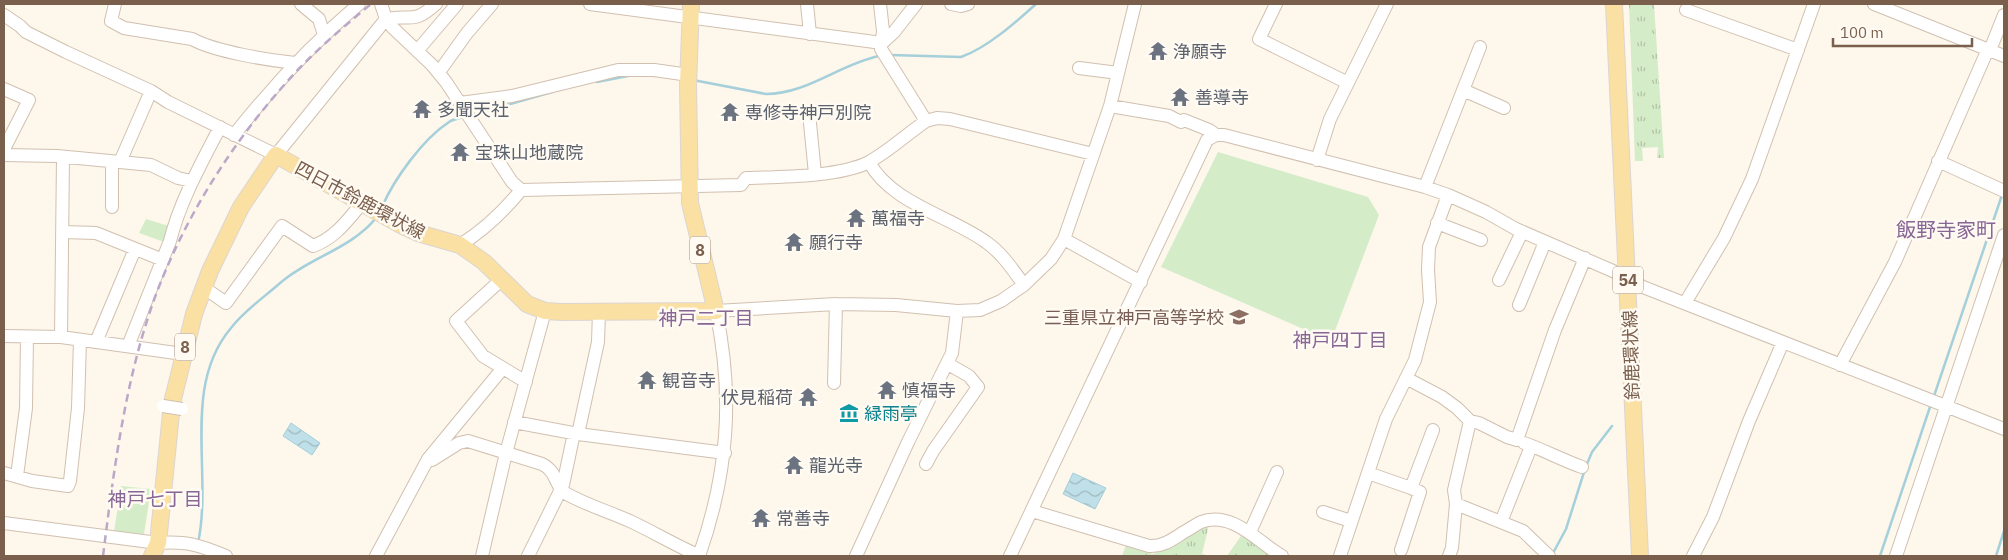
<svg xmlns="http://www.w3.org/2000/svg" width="2008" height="560" viewBox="0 0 2008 560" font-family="'IBM Plex Sans','Noto Sans JP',sans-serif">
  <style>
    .grass { fill: #d5ecc9 }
    .park { fill: url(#park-tufts) }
    .water { fill: url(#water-waves); stroke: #a5cfda }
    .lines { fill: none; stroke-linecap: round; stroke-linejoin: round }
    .stream { stroke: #a5cfda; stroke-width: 2.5 }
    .minor-casing { stroke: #d1c0b0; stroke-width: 14 }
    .major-casing { stroke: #dcd5d1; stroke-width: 18 }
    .minor { stroke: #fff; stroke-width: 12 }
    .major { stroke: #fbe0a4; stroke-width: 16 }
    .rail { stroke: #bba8c9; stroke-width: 2.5; stroke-dasharray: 8 5; stroke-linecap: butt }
    .minor-bridge-casing { stroke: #d1c0b0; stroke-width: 14; stroke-linecap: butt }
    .minor-bridge { stroke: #fff; stroke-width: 12 }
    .labels { text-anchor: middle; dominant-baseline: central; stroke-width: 5; stroke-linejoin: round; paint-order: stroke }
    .shield { fill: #fffbf3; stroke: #a28e7f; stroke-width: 1 }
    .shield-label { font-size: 16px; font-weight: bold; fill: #7a5f4d }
    .worship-label { font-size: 18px; fill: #5b616d; stroke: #fffbf3; text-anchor: start }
    .street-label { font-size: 18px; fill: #7a5f4d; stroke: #fffbf3 }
    .education-label { font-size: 18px; fill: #785e54; stroke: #fffbf3; text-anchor: end }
    .culture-label { font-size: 18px; fill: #0d838f; stroke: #fffbf3; text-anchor: start }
    .neighbourhood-label { font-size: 19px; fill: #886695; stroke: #fffbf3 }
    .quarter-label { font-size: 20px; fill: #886695; stroke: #fffbf3 }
  </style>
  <defs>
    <pattern id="park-tufts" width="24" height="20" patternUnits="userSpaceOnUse" patternTransform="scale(1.25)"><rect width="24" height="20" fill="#d5ecc9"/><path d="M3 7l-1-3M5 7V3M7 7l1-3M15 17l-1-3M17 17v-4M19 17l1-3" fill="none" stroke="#b2c2a5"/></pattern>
    <pattern id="water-waves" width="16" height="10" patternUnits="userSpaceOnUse" patternTransform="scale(1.25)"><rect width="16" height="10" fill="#bfe0e8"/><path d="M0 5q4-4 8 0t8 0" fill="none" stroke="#a0b9be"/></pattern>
  </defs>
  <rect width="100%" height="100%" fill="#fdf7ec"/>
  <!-- grass -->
  <path class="grass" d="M1218,152L1368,197L1379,215L1331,341L1161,267Z
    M146,219L172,227L167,243L139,233Z
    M121,486L151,489L144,534L114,532Z"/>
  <!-- park -->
  <path class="park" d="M1629,4H1654L1664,158H1657L1658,147L1642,148L1643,161H1635Z
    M1209,525L1202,554L1210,556H1122L1126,545L1153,554C1172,545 1189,531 1209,525Z
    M1243,533L1276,556H1227Z"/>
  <!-- water -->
  <path class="water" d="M291,423L320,443L312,455L283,436Z
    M1073,473L1106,488L1095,509L1063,494Z"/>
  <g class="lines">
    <!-- stream -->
    <path class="stream" d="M890,55L961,57C987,48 1016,22 1036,4
      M693,80L766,94C807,94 840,64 879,56
      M597,82L628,76
      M473,115L552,92
      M382,207C394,179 423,139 449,122C453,119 459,119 463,117
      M1934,396L2002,195
      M1587,464L1592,452L1612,426
      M198,543C213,473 181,387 231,328C244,311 263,298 279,284C308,258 351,249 376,218
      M1552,555L1566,529L1585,469
      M1880,556L1931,404
      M1996,556L2004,531"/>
    <!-- minor casing -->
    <g class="minor-casing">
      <path id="minor" d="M115,4L111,21L124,28L192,39C216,52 268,60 295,63
        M301,4L319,19L324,35
        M381,4L386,19L393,28L432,65L446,82L512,182L521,190L741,185L746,178C780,177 840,177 869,162C889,151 907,134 926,121L937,118L950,119L1093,154
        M590,4L882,43L894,32L916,4
        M807,4L810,34
        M880,4L883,31L881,49L926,121
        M951,4L961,6L968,4
        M1276,4L1259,39L1348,83
        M1874,4L2004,56
        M1686,10L1798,50
        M4,15L20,26L26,32L66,52L151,91L168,102L276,155L386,19C413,14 412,25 436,4
        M1990,50L2004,15
        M417,51L457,4
        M1079,68L1118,73
        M439,72L467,33L492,4
        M4,89L29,100L4,149
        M1463,90L1504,108
        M460,103L512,96L618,70H654L689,75
        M1110,106L1169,116L1181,122L1184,120L1209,130L1216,135
        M809,113L815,174
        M234,135C272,87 313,43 359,4
        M4,155L57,156L120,162L151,91
        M1317,160L1330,119L1387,4
        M1938,161L2004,191
        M120,162L151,165L178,178L191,181
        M869,162C891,203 950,216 986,242C1002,253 1013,270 1024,285
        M1425,187L1480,47
        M112,207V162
        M1437,223L1481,240
        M63,232L96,233L163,260
        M1064,239L1141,282
        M460,245C484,230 503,212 521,190
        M501,280L456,321L483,356L526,382
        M1499,280L1522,232
        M203,287L226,303L282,226L313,246C335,238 347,221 362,203
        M1685,303L1724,238L1752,179L1814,4
        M1519,305L1545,242
        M4,336L61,337L183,354
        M61,337L63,157
        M96,342L135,249
        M128,346L170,241C180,201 201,164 220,127
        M1840,365L1895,262L1988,49
        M1406,378L1442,397L1457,408L1470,421L1479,423L1507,437L1517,440L1555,330L1585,258
        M834,383L836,304
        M514,422L578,434L725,453
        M578,434L598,342L599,312
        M1524,443C1544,450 1562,460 1582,467
        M428,459L432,460L459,443L468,441L542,464C558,472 555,487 565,493C586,505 610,512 632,522C655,533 677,546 700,556
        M926,464L933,451L978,387L969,376L948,364
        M4,473L32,481L68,486L70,481L78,408L80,340
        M1368,473L1411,488L1433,430
        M17,476L26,408L27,337
        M1456,504L1523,531L1549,556
        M1032,511L1149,546C1163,547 1173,539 1184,532C1190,529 1195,525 1201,522C1232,510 1259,543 1282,556
        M1323,512L1351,521
        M1501,522L1530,449
        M4,523L158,543C187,541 199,545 226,556
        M1250,532L1277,472
        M1401,550L1420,492L1411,488
        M376,556L428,459L503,368
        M482,556L506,453L545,311
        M528,556L563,485L574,433
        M699,556C728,474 734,396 716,311L836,304L896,305L957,311L980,310L1001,301L1024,285L1051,259L1064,239L1110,106L1135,4
        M856,556L908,442L952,353L957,311
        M1010,556L1207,140L1216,135H1224L1425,187L1448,195L1486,212L1516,229L1613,271L1643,287L2004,429
        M1340,556L1386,419L1415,360L1430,302L1428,270L1429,247L1448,195
        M1449,556L1452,548L1456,504L1454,490L1470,421
        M1693,556L1713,517L1749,421L1783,342
        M1896,556L2004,235"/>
    </g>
    <!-- major casing -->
    <g class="major-casing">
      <path id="major" d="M1614,4L1640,556
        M152,556L158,543L172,403L194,314L210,271L241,207L276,155L399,224L418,233L460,245L484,262L527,304L545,311L562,312L716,311L690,203L688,85L691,4"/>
    </g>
    <!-- minor -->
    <use href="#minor" class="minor"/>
    <!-- major -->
    <use href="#major" class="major"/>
    <!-- rail -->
    <path class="rail" d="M103,556C114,469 125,380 155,297C184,219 230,146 285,84C310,55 341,29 371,4"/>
    <!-- minor-bridge casing -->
    <g class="minor-bridge-casing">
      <path id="minor-bridge" d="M163,406L182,409"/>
    </g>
    <!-- minor-bridge -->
    <use href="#minor-bridge" class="minor-bridge"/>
  </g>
  <!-- icons -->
  <defs>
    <g id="temple-bare" transform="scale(1.5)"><path d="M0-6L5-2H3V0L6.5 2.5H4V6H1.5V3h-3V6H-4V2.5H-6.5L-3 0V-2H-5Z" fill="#6b7280" stroke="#fffbf3" stroke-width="2.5" paint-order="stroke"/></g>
    <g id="school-bare" transform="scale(1.5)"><path d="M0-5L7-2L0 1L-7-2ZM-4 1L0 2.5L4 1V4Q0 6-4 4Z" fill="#8d6e63" stroke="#fffbf3" stroke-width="2.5" paint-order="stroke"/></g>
    <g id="museum-bare" transform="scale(1.5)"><path d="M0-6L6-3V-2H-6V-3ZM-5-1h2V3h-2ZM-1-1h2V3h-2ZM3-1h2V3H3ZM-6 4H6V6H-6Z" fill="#0f9aa8" stroke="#fffbf3" stroke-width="2.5" paint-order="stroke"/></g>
  </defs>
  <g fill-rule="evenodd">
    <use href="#temple-bare" x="1158" y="51"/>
    <use href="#temple-bare" x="1180" y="97"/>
    <use href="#temple-bare" x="422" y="109"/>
    <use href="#temple-bare" x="730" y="112"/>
    <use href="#temple-bare" x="460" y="152"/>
    <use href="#temple-bare" x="856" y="218"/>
    <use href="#temple-bare" x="794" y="242"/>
    <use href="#school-bare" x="1239" y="317"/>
    <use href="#temple-bare" x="647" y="380"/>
    <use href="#temple-bare" x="887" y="390"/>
    <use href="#temple-bare" x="808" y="397"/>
    <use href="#museum-bare" x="849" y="413"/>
    <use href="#temple-bare" x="794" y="465"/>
    <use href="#temple-bare" x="761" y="518"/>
  </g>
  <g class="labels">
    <!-- shield labels -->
    <g class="shield">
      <rect x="690" y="236.5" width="20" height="27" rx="4"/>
      <rect x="1613" y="266.5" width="30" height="27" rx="4"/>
      <rect x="175" y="333.5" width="20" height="27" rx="4"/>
    </g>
    <g class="shield-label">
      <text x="700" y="250">8</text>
      <text x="1628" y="280">54</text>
      <text x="185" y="347">8</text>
    </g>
    <!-- worship labels -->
    <g class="worship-label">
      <text x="1173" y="51">浄願寺</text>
      <text x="1195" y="97">善導寺</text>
      <text x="437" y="109">多聞天社</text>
      <text x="745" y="112">専修寺神戸別院</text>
      <text x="475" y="152">宝珠山地蔵院</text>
      <text x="871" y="218">萬福寺</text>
      <text x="809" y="242">願行寺</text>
      <text x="662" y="380">観音寺</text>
      <text x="902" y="390">慎福寺</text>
      <text x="793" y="397" text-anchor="end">伏見稲荷</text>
      <text x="809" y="465">龍光寺</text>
      <text x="776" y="518">常善寺</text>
    </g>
    <!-- street labels -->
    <g class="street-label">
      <text transform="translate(360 200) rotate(28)">四日市鈴鹿環状線</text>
      <text transform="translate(1631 355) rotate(-92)">鈴鹿環状線</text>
    </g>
    <!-- education labels -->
    <g class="education-label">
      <text x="1224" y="317">三重県立神戸高等学校</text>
    </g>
    <!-- culture labels -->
    <g class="culture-label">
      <text x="864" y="413">緑雨亭</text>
    </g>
    <!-- neighbourhood labels -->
    <g class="neighbourhood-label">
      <text x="706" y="318">神戸二丁目</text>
      <text x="1340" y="340">神戸四丁目</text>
      <text x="155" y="499">神戸七丁目</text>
    </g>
    <!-- quarter labels -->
    <g class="quarter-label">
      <text x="1946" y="229">飯野寺家町</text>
    </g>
  </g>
  <!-- border -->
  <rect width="2008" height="560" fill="none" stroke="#7a5f4d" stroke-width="10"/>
  <!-- scale -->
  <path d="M1833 38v8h139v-8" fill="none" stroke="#7a5f4d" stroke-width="2.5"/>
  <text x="1840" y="38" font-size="15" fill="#7a5f4d" stroke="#fffbf3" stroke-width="4" paint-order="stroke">100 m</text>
</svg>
